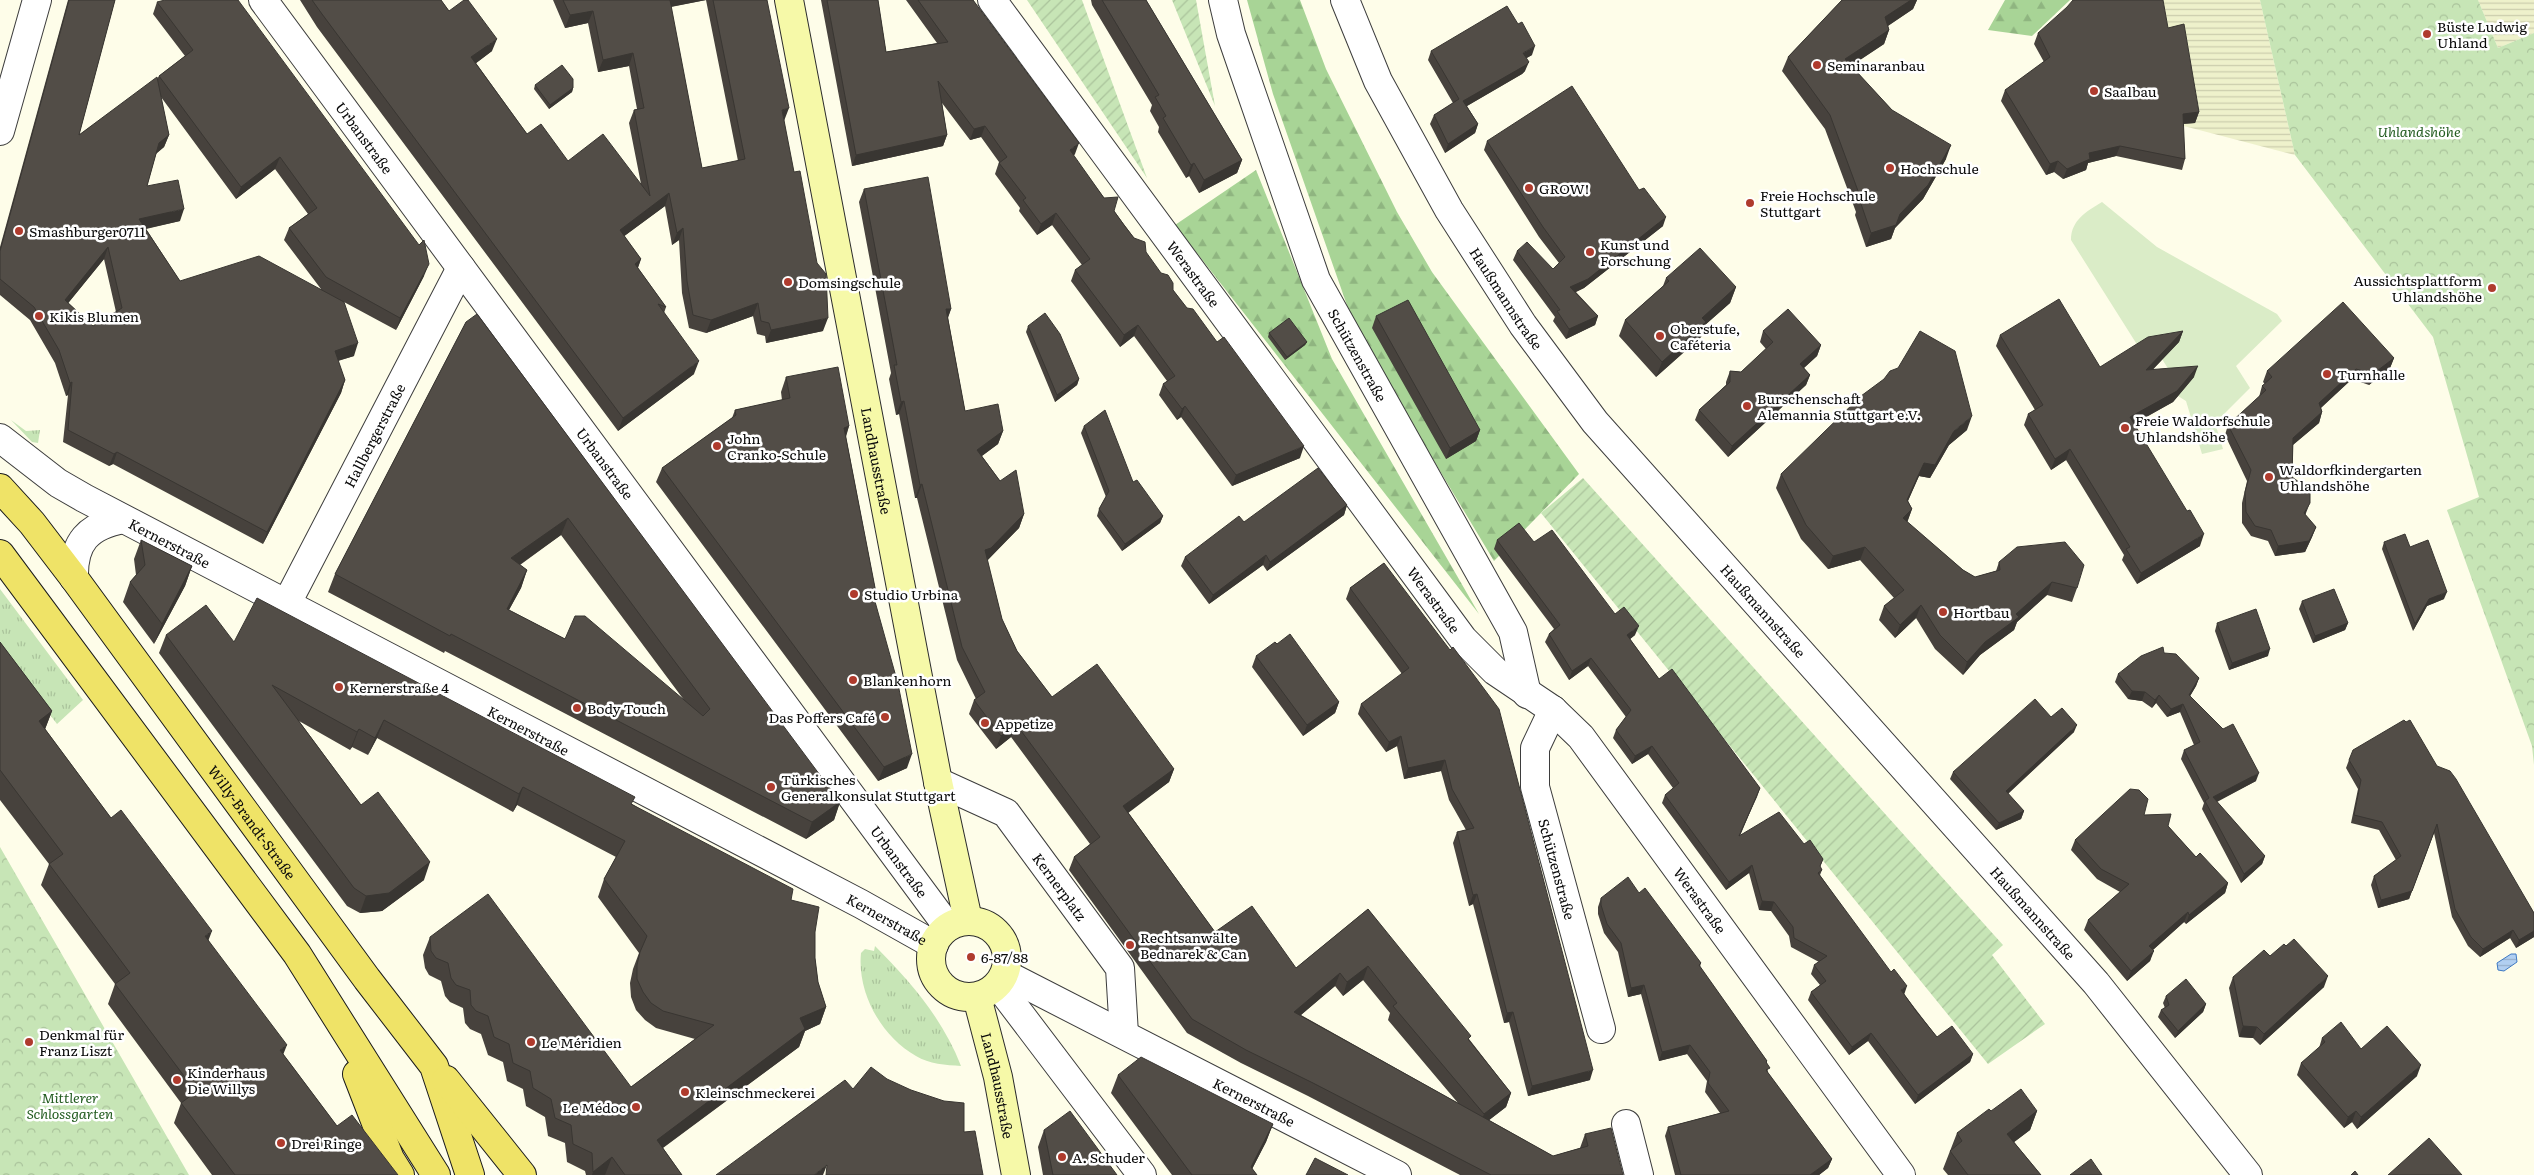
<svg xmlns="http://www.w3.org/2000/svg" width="2534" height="1175" viewBox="0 0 2534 1175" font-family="Literata,serif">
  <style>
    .farmland { fill: url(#farmland-rules) }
    .grass { fill: url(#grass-tufts) }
    .forest { fill: url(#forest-firs) }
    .park { fill: url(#park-crowns) }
    .garden { fill: url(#garden-furrows) }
    .pitch { fill: #daecc7 }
    .water { fill: url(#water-rules); stroke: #3e79c3 }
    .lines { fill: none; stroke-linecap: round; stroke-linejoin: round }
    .street-casing { stroke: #3d3d3d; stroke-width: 30 }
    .secondary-casing { stroke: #2c2c2c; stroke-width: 30 }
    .primary-casing { stroke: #1b1b1b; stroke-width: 30 }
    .street { stroke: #fff; stroke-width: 28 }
    .secondary { stroke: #f6f9a8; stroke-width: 28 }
    .primary { stroke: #efe367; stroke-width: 28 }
    .wall { fill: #47423d; fill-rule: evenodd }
    .shaded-wall { fill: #393632 }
    .building { fill: #524d47; stroke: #393632; fill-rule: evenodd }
    .poi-dot { fill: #af3b2d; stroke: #fff; stroke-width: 2 }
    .labels { text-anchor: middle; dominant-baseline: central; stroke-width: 5; stroke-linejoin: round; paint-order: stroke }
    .poi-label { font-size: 14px; fill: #0a0a0a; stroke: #fff; text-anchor: start }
    .park-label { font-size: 14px; font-style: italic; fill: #235c20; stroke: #fff }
    .street-label { font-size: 14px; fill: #0a0a0a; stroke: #fff }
  </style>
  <defs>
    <pattern id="farmland-rules" width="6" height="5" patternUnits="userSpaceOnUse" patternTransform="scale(1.25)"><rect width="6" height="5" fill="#eef1cb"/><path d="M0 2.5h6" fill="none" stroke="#cbcdad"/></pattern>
    <pattern id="grass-tufts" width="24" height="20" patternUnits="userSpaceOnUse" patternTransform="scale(1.25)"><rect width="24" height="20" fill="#c7e5b6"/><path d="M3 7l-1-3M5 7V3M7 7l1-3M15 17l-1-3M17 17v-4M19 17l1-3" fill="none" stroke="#aac39b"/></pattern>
    <pattern id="forest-firs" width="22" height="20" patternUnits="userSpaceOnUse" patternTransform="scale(1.25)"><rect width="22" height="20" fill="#a8d496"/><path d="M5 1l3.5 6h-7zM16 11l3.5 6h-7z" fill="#8fb580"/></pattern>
    <pattern id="park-crowns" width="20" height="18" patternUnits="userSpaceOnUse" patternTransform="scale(1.25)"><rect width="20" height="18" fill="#c7e5b6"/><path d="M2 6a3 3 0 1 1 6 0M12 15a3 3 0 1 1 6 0" fill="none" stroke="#aac39b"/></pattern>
    <pattern id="garden-furrows" width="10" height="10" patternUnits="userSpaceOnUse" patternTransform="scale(1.25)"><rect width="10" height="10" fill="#c7e5b6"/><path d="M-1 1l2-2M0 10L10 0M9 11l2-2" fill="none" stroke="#aac39b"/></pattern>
    <pattern id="water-rules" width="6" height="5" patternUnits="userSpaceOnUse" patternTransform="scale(1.25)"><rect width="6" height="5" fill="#b1cff1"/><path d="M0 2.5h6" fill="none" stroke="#97b0cd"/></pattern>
  </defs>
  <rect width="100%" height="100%" fill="#fefde9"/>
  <!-- farmland -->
  <path class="farmland" d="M2125,0H2260L2295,155L2180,125Z
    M2478,0H2534V33L2498,48Z"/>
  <!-- grass -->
  <path class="grass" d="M11,420L26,431L40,430L38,443L32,442Z
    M0,589L83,700L57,724L0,650Z
    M875,946C910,981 943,1019 961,1066C946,1065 929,1064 916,1056C881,1036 857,993 861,953L865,949L874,951Z"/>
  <!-- forest -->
  <path class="forest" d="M1247,0H1300L1326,69L1397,212L1432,272L1579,474L1494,561L1356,331L1273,94Z
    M2005,0H2070L2032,36L1988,30Z
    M1256,170L1332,359L1479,614L1175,225Z"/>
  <!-- park -->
  <path class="park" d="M2260,0H2478L2498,48L2534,33V765L2532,746L2447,510L2479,497L2433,337L2295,155Z
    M0,847L189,1175H0Z"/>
  <!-- garden -->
  <path class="garden" d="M1027,0H1082L1147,178Z
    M1172,0H1196L1215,106Z
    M1583,478L2003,945L1992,955L2045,1024L1988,1064L1541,513Z"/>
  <!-- pitch -->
  <path class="pitch" d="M2102,202L2157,247L2277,314L2282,321L2236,366L2250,388L2215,423L2223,449L2202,454L2186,401L2178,396L2174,378L2162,359L2166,355L2143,354L2071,240C2071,220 2087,211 2102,202Z"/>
  <!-- water -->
  <path class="water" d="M2511,954H2516L2517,962L2504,971L2498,970L2497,963Z"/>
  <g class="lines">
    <!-- street casing -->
    <g class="street-casing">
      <g id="street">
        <path id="s1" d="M263,0L948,927"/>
        <path id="s2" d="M992,0L1463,639L1495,671L1553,710L1581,737L1901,1175"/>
        <path id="s3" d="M1223,0L1231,34L1316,280L1513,632L1527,694"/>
        <path id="s4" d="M1345,0L1378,81L1449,210L1523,325L1595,422L2096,983L2248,1175"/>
        <path d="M0,131L37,0"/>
        <path id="s5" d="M0,438L58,483L84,498L861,904L934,945"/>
        <path d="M74,578C73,542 88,526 123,519"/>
        <path id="s6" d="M287,603L461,268"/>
        <path id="s7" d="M1553,710L1535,748V787L1601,1029"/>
        <path id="s8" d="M938,782L1006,813L1120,968L1124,1034"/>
        <path id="s9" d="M1005,974L1397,1175"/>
        <path d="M998,985L1142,1175"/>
        <path d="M1626,1124L1639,1175"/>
      </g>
    </g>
    <!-- secondary casing -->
    <g class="secondary-casing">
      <g id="secondary">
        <path id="s10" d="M789,0L938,782L968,920"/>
        <circle cx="969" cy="959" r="38"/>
        <path id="s11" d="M977,997L998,1077L1016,1175"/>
      </g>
    </g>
    <!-- primary casing -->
    <g class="primary-casing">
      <g id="primary">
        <path id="s12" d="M0,488L32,523L74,578L367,979L434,1066L470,1175"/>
        <path d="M0,554L297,954L436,1175"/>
        <path d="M357,1074L390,1159L400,1175"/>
        <path d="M446,1080L522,1175"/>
      </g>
    </g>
    <!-- street -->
    <use href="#street" class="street"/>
    <!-- secondary -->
    <use href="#secondary" class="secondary"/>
    <!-- primary -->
    <use href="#primary" class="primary"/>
  </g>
  <!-- wall -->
  <path class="wall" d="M68,0H115L79,135L157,79L159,76L185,56L153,14L157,2L424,276L396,330L344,302L354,356L338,361L345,380L341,393L263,544L113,464L109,466L63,442L68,395L66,396L55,363L30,320L0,295V247ZM161,97L236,199L275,169L308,214L289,228L284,240L321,289L180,281L146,229L180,221L147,186L156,154L164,147L169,135ZM104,259L116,312L93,326L68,303Z
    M300,0H441L449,11L492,51L476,63L527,134L568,161L641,184L629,123L634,110L637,109L629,66L598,72L588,23L565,28L553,0H767L784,121L823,331L766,343L765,336L757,334L753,316L706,333L689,328L682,293L679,240L672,245L665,206L624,236L641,259L638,268L666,307L664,313L694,374L618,431L317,27ZM706,0L738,161L702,168L671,7Z
    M821,0H878L886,52L937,43L906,0H973L1075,154L1073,156L1173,290L1300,458L1232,486L1181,417L1177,420L1159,395L1163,384L1167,381L1134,336L1120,347L1071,281L1075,270L1082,265L1052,225L1037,235L1019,211L1020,208L995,174L999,162L981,137L970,140L942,103L947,135L943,146L852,166Z
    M1091,0H1146L1242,160L1237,173L1199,193L1189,176L1186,178L1158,132L1159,127L1150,111L1152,105L1092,5Z
    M1842,0H1917L1913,9L1888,26L1889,30L1884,44L1851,66L1892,110L1946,159L1923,199L1895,228L1891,239L1866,247L1855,215L1856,212L1825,129L1782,71L1788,57Z
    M2168,28L2199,112L2195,123L2183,124L2185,159L2182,170L2116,156L2088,163L2086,170L2063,179L2054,172L2046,175L2001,101L2005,90L2044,62L2034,44L2038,33Z
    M1431,51L1532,55L1526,58L1525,71L1522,74L1467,106L1478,124L1475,133L1445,153L1430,124L1434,115L1453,103L1428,60Z
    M535,85L573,88L572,92L549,109L534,89Z
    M1487,141L1663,226L1584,288L1576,292L1598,316L1595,325L1566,339L1553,321L1555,317L1513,260L1517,251L1553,269L1559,263L1539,237L1484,150Z
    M864,189L951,309L948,318L965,411L1003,431L998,444L982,456L1024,514L1019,528L987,560L1002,619L1017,651L1052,697L1174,769L1169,782L1128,812L1215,932L1296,968L1368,909L1511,1093L1506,1107L1489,1120L1553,1156L1580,1148L1585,1134L1623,1175H1460L1308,1096L1241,1063L1187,1033L1069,870L1074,857L1090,844L1011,737L996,749L969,714L974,700L976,699L957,660L917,498H915L899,414L896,415L889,379L891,373L859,202ZM1363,980L1390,1013L1388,1020L1458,1103L1301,1015L1335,986L1343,996Z
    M1666,278L1736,287L1730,303L1705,325L1701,337L1656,377L1619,336L1625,320L1663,286Z
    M1376,316L1480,430L1476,441L1446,459L1372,328Z
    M466,322L840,802L834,820L806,839L445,651L444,653L328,592L335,574ZM561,535L684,700L509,610L521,588L527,570L520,565Z
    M1028,326L1079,379L1077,385L1055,402L1026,332Z
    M1763,331L1821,345L1817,356L1804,368L1810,375L1806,385L1728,457L1695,420L1699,410L1726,385V382L1730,371L1741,372L1766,349L1760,342Z
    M2183,331L2179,342L2153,369L2194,377L2173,402L2134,424L2200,546L2137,584L2122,560L2124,555L2066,460L2051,470L2024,425L2028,414L2035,410L1996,346L2000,335L2100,367Z
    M1269,333L1307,342L1305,345L1285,360L1268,337Z
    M2394,358L2390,368L2369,385L2352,379L2321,408L2322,412L2319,423L2293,445L2292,477L2306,513L2305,515L2316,527L2312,537L2305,552L2275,556L2268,541L2251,536L2242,523V503L2247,481L2225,435L2228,425L2259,397L2262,386L2265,384L2263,382L2267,371Z
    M786,377L849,426L846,437L877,598L875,602L907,768L878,781L656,482L662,468L732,418L735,410L782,400L781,392Z
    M1084,426L1163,516L1160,523L1122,551L1097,516L1099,509L1106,497L1081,433Z
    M1967,430L1949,445L1930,478L1919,476L1908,501L1912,509L1907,522L1963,570L1975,577L1996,571L1999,562L2077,588L2072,602L2047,595L2017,622L2014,630L1980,655L1963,675L1935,649L1916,618L1895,638L1879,620L1884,606L1894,598L1860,560L1828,569L1801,539L1776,488L1781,474Z
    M1347,505L1344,515L1267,571L1263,565L1209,604L1181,566L1185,557L1244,522Z
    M141,540L192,566L185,586L154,644L123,602L130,582L136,575L134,559Z
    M1497,540L1534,542L1615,614L1635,635L1630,639L1659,679L1760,788L1740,836L1804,844L1823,859L1820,867L1822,870L1820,875L1904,994L1937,1037L1973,1054L1970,1062L1915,1104L1868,1041L1849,1055L1808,1000L1811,992L1820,985L1811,974L1814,965L1819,962L1791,947L1789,936L1771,911L1759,910L1749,873L1726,890L1662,803L1665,795L1673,788L1648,754L1632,764L1613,738L1616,730L1626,717L1588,666L1569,680L1545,642L1549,634L1554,629L1494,549Z
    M2384,542L2444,599L2427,606L2413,631L2382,549Z
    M1384,563L1590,1080L1528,1096L1509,1022L1504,1023L1473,904L1469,906L1453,843L1457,832L1466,830L1449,800L1441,771L1404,779L1397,746L1386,752L1358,714L1361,704L1402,674L1346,599L1350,588Z
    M2302,601L2348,623L2345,630L2313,643L2299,609Z
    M2217,623L2268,656L2229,670L2215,631Z
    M166,635L234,642L632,804L791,900L815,932V958L818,982L826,1007L820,1024L805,1031L799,1047L663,1148L682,1175H586L585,1171L567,1162L565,1143L548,1136L545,1117L526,1106L523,1089L507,1081L503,1062L488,1055L481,1034L470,1029L465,1023L463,1008L450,1002L445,996L441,981L429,975L425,968L423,955L430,937L631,1087L695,1039L656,1028L645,1020L636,1010L631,997L630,983L633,969L639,953L598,897L604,879L616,857L517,805L513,812L377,738L368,755L352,747L350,750L299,721L361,805L424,880L382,911L360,913L347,906L159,653Z
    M0,642L52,711L45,729L111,818L208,940L283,1054L337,1126L398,1175H212L174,1123L181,1103L108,1004L115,984L41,885L49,864L0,800Z
    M1277,644L1339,702L1335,713L1303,736L1252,667L1256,656Z
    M2164,653L2199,678L2196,686L2190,696L2256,781L2217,802L2265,856L2262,864L2241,883L2202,809L2204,803L2181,759L2184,750L2194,745L2180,712L2167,717L2156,703L2152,708L2142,701L2128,699L2115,682L2118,674Z
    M2051,717L2074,732L2008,794L2024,811L2021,819L1996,830L1950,779L1953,772Z
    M2349,760L2437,766L2534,913V937L2516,948L2510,938L2480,957L2468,946L2452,917L2434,833L2409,899L2378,908L2371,885L2374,876L2396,860L2379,830L2351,823L2358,789L2346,768Z
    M2144,815L2168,826L2196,857L2228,883L2225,893L2186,924L2184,922L2153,950L2150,961L2127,981L2084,930L2088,920L2120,892L2097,879L2071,850L2075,840Z
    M1639,893L1701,963L1700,967L1767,1061V1063L1768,1073L1832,1159L1828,1168L1819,1175H1675L1665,1136L1668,1127L1720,1113L1705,1092L1707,1081L1687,1054L1659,1061L1641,994L1628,997L1618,952L1604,933L1598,914V907L1601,898Z
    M2270,956L2324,987L2260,1045L2253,1038L2239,1037L2229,988L2233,977Z
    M2166,996L2206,1004L2203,1012L2175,1038L2158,1017L2161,1010L2165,1008L2163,1003Z
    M2322,1038L2361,1049L2417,1076L2357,1129L2352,1122L2344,1128L2297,1075L2301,1063L2319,1048Z
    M1118,1075L1273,1124L1266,1142L1252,1169L1257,1175H1172L1111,1093Z
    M1991,1111H2037L2030,1130L2014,1142L2041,1175H1948L1943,1169L1957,1133Z
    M1044,1130L1117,1175H1043L1038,1147Z"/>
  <!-- shaded-wall -->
  <path class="shaded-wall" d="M667,0H706L664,8Z
    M1911,0H1917L1913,9L1880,31L1885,17Z
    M593,11L588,23L565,28L570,15Z
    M1889,30L1884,44L1840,73L1845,59Z
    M497,39L492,51L467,70L471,57Z
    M1535,46L1532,55L1520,62L1523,53Z
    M633,53L629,66L598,72L603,60Z
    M1529,62L1525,71L1522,74L1460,110L1463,101Z
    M573,88L572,92L549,109L550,105Z
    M789,108L784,121L782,110Z
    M2199,112L2195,123L2179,124L2183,114Z
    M1478,124L1475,133L1445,153L1448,144Z
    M985,126L981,137L970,140L974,129Z
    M169,135L164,147L154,155L159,143Z
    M947,135L943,146L852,166L856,155Z
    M1079,143L1075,154L1066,162L1070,150Z
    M1951,145L1946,159L1923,199L1895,228L1891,239L1866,247L1871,233L1900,214Z
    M2120,146L2116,156L2088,163L2086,170L2063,179L2067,169L2089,153Z
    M280,157L275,169L236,199L241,187Z
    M1242,160L1237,173L1199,193L1204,180Z
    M2058,161L2054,172L2046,175L2050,164Z
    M1194,163L1189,176L1186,178L1191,165Z
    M669,193L665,206L615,243L620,230Z
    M184,209L180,221L135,231L139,219Z
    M1056,213L1052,225L1037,235L1041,224Z
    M1666,217L1663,226L1584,288L1567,296L1570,287Z
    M683,228L679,240L672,245L677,233Z
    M108,247L104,259L61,312L65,300Z
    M641,259L636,272L635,264Z
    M429,264L424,276L396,330L400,318Z
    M1736,287L1730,303L1705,325L1701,337L1656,377L1662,362L1702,318Z
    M758,303L753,316L706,333L711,320Z
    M946,309H951L946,322Z
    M1598,316L1595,325L1566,339L1569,329Z
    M828,318L823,331L766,343L771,330Z
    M1138,325L1134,336L1120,347L1124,335Z
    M2183,331L2179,342L2142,381L2146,370Z
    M1307,342L1305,345L1285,360L1287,357Z
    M358,343L354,356L330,363L335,351Z
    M1821,345L1817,356L1797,374L1800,364Z
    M2394,358L2390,368L2369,385L2373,374Z
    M699,361L694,374L618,431L623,418Z
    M2198,366L2194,377L2173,402L2126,428L2130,417Z
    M2356,369L2352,379L2315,413L2319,403Z
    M1810,375L1806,385L1728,457L1732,446Z
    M1079,379L1077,385L1055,402L1057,395Z
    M345,380L341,393L263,544L267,532Z
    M72,382L68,395L66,396L70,383Z
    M904,401L899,414L896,415L901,402Z
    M1185,406L1181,417L1177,420L1182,409Z
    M2322,412L2319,423L2289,448L2293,438Z
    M1972,416L1967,430L1949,445L1930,478L1919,476L1902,514L1907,500L1924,463L1954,431Z
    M849,426L844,441V428Z
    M1480,430L1476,441L1446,459L1450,448Z
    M1003,431L998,444L972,463L977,450Z
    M1304,446L1300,458L1232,486L1236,475Z
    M2070,449L2066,460L2051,470L2055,459Z
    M117,452L113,464L109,466L114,454Z
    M922,484L917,498H915L920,485Z
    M2310,503L2306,513L2300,523L2304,513Z
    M1347,505L1344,515L1267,571L1270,562Z
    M1912,509L1907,523L1903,518Z
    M1024,514L1019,528L986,562L985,550Z
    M1163,516L1160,523L1122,551L1125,544Z
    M568,518L561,535L505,575L511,558Z
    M2316,527L2312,537L2305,552L2275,556L2278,546Z
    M2204,534L2200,546L2137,584L2141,573Z
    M1865,547L1860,560L1828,569L1833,556Z
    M1266,555L1263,565L1209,604L1213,595Z
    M192,566L185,586L154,644L162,624Z
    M527,570L521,588L500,626L507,609Z
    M2052,582L2047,595L2017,622L2014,630L1980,655L1963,675L1967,662L1985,642Z
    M2447,592L2444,599L2427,606L2413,631L2415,624L2429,599Z
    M1921,605L1916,618L1895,638L1900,625Z
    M2348,623L2345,630L2313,643L2315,636Z
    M1639,626L1635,635L1624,644L1627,635Z
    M2270,649L2268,656L2229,670L2232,663Z
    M1591,658L1588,666L1569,680L1572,671Z
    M2199,678L2196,686L2186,703L2189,695Z
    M2132,691L2145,692L2142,701L2128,699Z
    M2159,695L2156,703L2152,708L2155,700Z
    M1339,702L1335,713L1303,736L1307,725Z
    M2183,704L2180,712L2167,717L2171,709Z
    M52,711L44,732L39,721Z
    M384,720L377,738L368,755L375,738Z
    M1016,724L1011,737L996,749L1001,736Z
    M2077,725L2074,732L2003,798L2006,791Z
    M359,729L352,747L350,750L357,732Z
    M1401,736L1397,746L1386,752L1389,742Z
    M1652,746L1648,754L1632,764L1635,756Z
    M912,754L907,768L878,781L884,767Z
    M1445,760L1441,771L1404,779L1408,768Z
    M1174,769L1169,782L1119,820L1123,806Z
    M2259,773L2256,781L2210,805L2213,797Z
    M523,787L517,805L513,812L519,794Z
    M1760,788L1757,797L1735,845L1739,836Z
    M840,802L834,820L806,839L812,822Z
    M2024,811L2021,819L1996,830L1999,823Z
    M2437,824L2409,899L2378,908L2381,900Z
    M2265,856L2262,864L2241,883L2244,874Z
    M430,862L424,880L382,911L360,913L366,896Z
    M1752,865L1749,873L1726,890L1729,882Z
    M2228,883L2225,893L2186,924L2189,915Z
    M1477,894L1473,904L1469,906L1473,895Z
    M1762,901L1774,902L1771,911L1759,910Z
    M2188,912L2184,922L2146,956L2149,946Z
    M2513,930L2510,938L2480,957L2483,949Z
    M212,931L204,952L205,936Z
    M2534,931V937L2516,948L2519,940Z
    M2154,951L2150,961L2127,981L2131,971Z
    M1368,966L1363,980L1343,996L1347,982Z
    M1340,973L1335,986L1289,1025L1294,1012Z
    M2328,976L2324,987L2260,1045L2264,1034Z
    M1644,985L1641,994L1628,997L1631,988Z
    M1907,986L1904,995L1901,990Z
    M2206,1004L2203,1012L2175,1038L2178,1031Z
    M826,1007L820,1024L805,1031L799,1047L650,1157L657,1140L800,1018Z
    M1513,1012L1509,1022L1504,1023L1507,1013Z
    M2243,1026L2257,1027L2253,1038L2239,1037Z
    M1871,1033L1868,1041L1849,1055L1852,1047Z
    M287,1045L279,1065L280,1050Z
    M1690,1045L1687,1054L1659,1061L1662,1052Z
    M1973,1054L1970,1062L1915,1104L1918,1095Z
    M2421,1065L2417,1076L2357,1129L2361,1117Z
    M1593,1070L1590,1080L1528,1096L1532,1086Z
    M1511,1093L1506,1107L1479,1128L1484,1114Z
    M2037,1111L2030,1130L2001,1152L2007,1134Z
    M2356,1111L2352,1122L2344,1128L2348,1117Z
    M1273,1124L1266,1142L1249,1175L1251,1167Z
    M612,1157L605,1175H592L593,1172Z
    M1832,1159L1828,1168L1819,1175H1810Z
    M827,1165L823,1175H814Z"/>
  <!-- building -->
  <path class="building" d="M69,0H115L79,135L157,77L169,135L159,143L147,186L178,180L184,209L139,219L180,281L259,256L344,302L358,343L335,351L345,380L267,532L117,452L114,454L68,430L72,382L70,383L59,350L34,307L0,279V251ZM108,247L122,308L93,326L65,300Z
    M165,0H238L419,245L424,240L429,264L400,318L326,277L289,228L317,208L280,157L241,187L159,76L193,50L157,2Z
    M312,0H441L449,11L464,0H468L497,39L471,57L527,134L541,124L568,161L603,134L650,196L634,110L644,108L633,53L603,60L593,11L570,15L563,0H670L702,168L745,159L713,0H767L789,108L782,110L794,172L800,171L817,263L826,274L828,318L771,330L769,323L761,321L758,303L711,320L693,315L687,281L683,228L677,233L669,193L620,230L641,259L635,264L666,307L658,304L699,361L623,418L322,14Z
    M827,0H878L886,52L948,42L918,0H973L1079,143L1070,150L1104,198L1118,197L1114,211L1124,225L1134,238L1145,242L1146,252L1161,273L1168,275L1173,283V290L1187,308L1193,309L1217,342L1224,337L1304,446L1236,475L1185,406L1182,409L1163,384L1175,376L1138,325L1124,335L1075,270L1090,259L1056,213L1041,224L1023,200L1026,198L999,163L1007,157L985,126L974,129L938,81L947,135L856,155Z
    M1102,0H1146L1242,160L1204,180L1194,163L1191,165L1163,118L1166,116L1155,97L1159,95Z
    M1842,0H1911L1885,17L1889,30L1845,59L1892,110L1951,145L1928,185L1900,214L1896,225L1871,233L1860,201L1861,199L1830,115L1788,57Z
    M2073,0H2163L2168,28L2184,24L2199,112L2183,114L2185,159L2120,146L2089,153L2090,159L2067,169L2058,161L2050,164L2005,90L2050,57L2038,33L2067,7Z
    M1507,6L1518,24L1522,22L1535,46L1523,53L1529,62L1526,65L1463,101L1478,124L1448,144L1434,115L1459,99L1431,51Z
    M562,65L573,79V88L550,105L535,85Z
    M1572,86L1639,190L1644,188L1666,217L1588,279L1570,287L1598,316L1569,329L1557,311L1560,310L1517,251L1527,242L1553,269L1565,257L1543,227L1487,141Z
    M928,177L951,309H946L965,411L998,404L1003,431L977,450L1000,481L1016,470L1024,514L991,548L985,550L1002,619L1017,651L1052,697L1097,664L1174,769L1123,806L1215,932L1252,906L1296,968L1368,909L1471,1036L1468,1039L1511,1093L1484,1114L1393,1006L1397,1003L1368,966L1347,982L1340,973L1294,1012L1553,1156L1588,1146L1585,1134L1611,1128L1623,1175H1491L1313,1083L1246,1050L1192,1019L1074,857L1100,837L1016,724L1001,736L974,700L985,692L962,647L922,484L920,485L904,401L901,402L894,365H897L864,189Z
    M1700,248L1736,287L1702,318L1706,322L1662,362L1625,320L1669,281L1666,278Z
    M2059,299L2100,367L2148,337L2183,331L2146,370L2198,366L2177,391L2130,417L2187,511L2190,510L2204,534L2141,573L2126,549L2130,547L2070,449L2055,459L2028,414L2043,405L2000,335Z
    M1408,300L1480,430L1450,448L1376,316Z
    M2343,302L2394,358L2373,374L2356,369L2319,403L2322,412L2293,438L2292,477L2310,490V503L2304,513L2316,527L2309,541L2278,546L2271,530L2255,526L2246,512L2245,492L2251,470L2228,425L2266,390L2262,386L2272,377L2267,371Z
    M1788,309L1821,345L1800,364L1810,375L1732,446L1699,410L1730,382V371L1741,372L1773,342L1763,331Z
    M1045,313L1060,334L1079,379L1057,395L1028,326Z
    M477,314L840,802L812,822L451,634L450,636L335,574L466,322ZM568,518L710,709L703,716L585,616H575L565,639L507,609L527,570L511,558Z
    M1289,318L1307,342L1287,357L1269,333Z
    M1920,331L1955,351L1972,416L1954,431L1935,465L1924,463L1907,500L1912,509L1903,518L1963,570L1975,577L2000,570L1999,562L2017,547L2065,542L2084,565L2077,588L2052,582L2016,614L2019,617L1985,642L1967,662L1940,635L1921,605L1900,625L1884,606L1904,590L1865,547L1833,556L1806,525L1781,474L1861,396L1884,379L1890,371L1898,368Z
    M838,367L849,426L844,428L877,598H874L898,684L912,754L884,767L662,468L736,415L735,410L790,398L786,377Z
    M1105,410L1133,482L1137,480L1163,516L1125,544L1099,509L1109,491L1084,426Z
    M1318,468L1347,505L1270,562L1266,555L1213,595L1185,557L1239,516L1244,522Z
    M1519,523L1534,542L1552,530L1615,614L1624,607L1639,626L1627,635L1659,679L1672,669L1760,788L1739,836L1779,812L1804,844L1810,840L1823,859L1820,866L1822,870L1818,873L1891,972L1894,969L1907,986L1901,990L1916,1011L1937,1037L1952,1026L1973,1054L1918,1095L1871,1033L1852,1047L1811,992L1826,981L1814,965L1827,956L1794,938L1793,927L1774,902L1762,901L1752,865L1729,882L1665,795L1679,783L1652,746L1635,756L1616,730L1631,710L1591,658L1572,671L1549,634L1560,625L1497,540Z
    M2405,534L2410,547L2428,540L2447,592L2429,599L2415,624L2384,542Z
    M141,540L192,566L162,624L130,582L145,565Z
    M1384,563L1450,650L1453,647L1499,709L1593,1070L1532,1086L1513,1012L1507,1013L1477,894L1473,895L1457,832L1474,828L1452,789L1445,760L1408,768L1401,736L1389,742L1361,704L1409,668L1350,588Z
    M2334,589L2348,623L2315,636L2302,601Z
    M257,598L635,797L631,804L793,889L791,900L819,907L815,932V958L818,982L826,1007L800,1018L805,1029L657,1140L682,1175H625L612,1157L593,1172L592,1153L573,1144L571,1125L555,1118L551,1099L533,1088L530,1071L513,1063L509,1044L494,1037L488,1016L476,1011L471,1005L470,990L456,985L451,978L448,963L436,958L431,951L430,937L488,894L631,1087L714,1025L663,1011L651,1003L643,992L637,979V965L640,952L647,936L604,879L625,841L523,787L519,794L384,720L375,738L359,729L357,732L272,685L361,805L378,792L430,862L389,893L366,896L354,888L166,635L206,605L234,642Z
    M2256,609L2270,649L2232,663L2217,623Z
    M1290,634L1339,702L1307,725L1256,656L1275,642L1277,644Z
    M0,642L52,711L39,721L111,818L121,810L212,931L205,936L287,1045L280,1050L337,1126L352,1115L398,1175H235L181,1103L196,1092L115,984L130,973L49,864L63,854L0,770Z
    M2163,647L2164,653L2176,654L2199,678L2189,695L2223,729L2233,724L2259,773L2213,797L2265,856L2244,874L2205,801L2209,798L2184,750L2200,742L2183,704L2171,709L2159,695L2155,700L2145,692L2132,691L2118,674L2141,656Z
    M2035,699L2051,717L2062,708L2077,725L2006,791L2024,811L1999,823L1953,772Z
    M2404,720L2406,722L2410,720L2437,766L2450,771L2456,779L2534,913V931L2519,940L2513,930L2483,949L2471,937L2455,909L2437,824L2412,891L2381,900L2374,876L2401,856L2382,822L2354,815L2361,780L2349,760L2353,750Z
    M2130,789L2139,790L2148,799L2144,815L2171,814L2168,826L2196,857L2200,853L2228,883L2189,915L2188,912L2149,946L2154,951L2131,971L2088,920L2129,884L2101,869L2075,840Z
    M1628,877L1639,893L1645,888L1701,963L1699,965L1767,1061L1766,1062L1770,1068L1766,1070L1832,1159L1810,1175H1681L1668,1127L1729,1111L1708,1083L1710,1072L1690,1045L1662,1052L1644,985L1631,988L1621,943L1607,924L1601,905V898Z
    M2294,939L2328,976L2264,1034L2257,1027L2243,1026L2233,977L2264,950L2270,956L2284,944L2286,946Z
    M2186,979L2206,1004L2178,1031L2161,1010L2169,1005L2166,996Z
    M2341,1022L2361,1049L2387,1026L2421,1065L2361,1117L2356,1111L2348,1117L2301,1063L2325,1042L2322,1038Z
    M1141,1057L1273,1124L1251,1167L1257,1175H1192L1118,1075Z
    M871,1067L887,1079L911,1090L944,1101L964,1103V1132L975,1131L983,1175H826L827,1165L814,1175H716L845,1080L853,1089Z
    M2021,1089L2037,1111L2007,1134L2041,1175H1968L1950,1151L1962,1141L1957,1133L1989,1109L1991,1111Z
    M1070,1111L1117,1175H1053L1044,1130Z
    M2429,1138L2462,1175H2388Z
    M1315,1158L1348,1175H1306Z
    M2091,1159L2102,1175H2070Z
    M2355,1171L2358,1175H2351Z"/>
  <!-- markers -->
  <g class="poi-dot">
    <circle cx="2427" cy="34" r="5"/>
    <circle cx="1817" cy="65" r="5"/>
    <circle cx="2094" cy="91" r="5"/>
    <circle cx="1890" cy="168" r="5"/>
    <circle cx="1529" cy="188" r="5"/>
    <circle cx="1750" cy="203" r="5"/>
    <circle cx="19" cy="231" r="5"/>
    <circle cx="1590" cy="252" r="5"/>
    <circle cx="788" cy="282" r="5"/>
    <circle cx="2492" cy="288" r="5"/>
    <circle cx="39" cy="316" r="5"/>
    <circle cx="1660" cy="336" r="5"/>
    <circle cx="2327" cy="374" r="5"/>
    <circle cx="1747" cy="406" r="5"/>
    <circle cx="2125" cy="428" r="5"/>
    <circle cx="717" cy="446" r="5"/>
    <circle cx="2269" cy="477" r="5"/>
    <circle cx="854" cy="594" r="5"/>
    <circle cx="1943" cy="612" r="5"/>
    <circle cx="853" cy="680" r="5"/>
    <circle cx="339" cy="687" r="5"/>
    <circle cx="577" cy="708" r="5"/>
    <circle cx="885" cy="717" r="5"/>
    <circle cx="985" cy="723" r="5"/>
    <circle cx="771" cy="787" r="5"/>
    <circle cx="1130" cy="945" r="5"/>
    <circle cx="971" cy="957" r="5"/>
    <circle cx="29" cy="1042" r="5"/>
    <circle cx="531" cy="1042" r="5"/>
    <circle cx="177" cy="1080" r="5"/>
    <circle cx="685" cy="1092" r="5"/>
    <circle cx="636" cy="1107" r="5"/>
    <circle cx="281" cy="1143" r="5"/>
    <circle cx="1062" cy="1157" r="5"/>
  </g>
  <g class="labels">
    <!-- poi labels -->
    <g class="poi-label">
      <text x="2437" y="26">Büste Ludwig<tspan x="2437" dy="16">Uhland</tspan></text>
      <text x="1827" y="65">Seminaranbau</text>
      <text x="2104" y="91">Saalbau</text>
      <text x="1900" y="168">Hochschule</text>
      <text x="1539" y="188">GROW!</text>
      <text x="1760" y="195">Freie Hochschule<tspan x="1760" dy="16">Stuttgart</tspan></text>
      <text x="29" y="231">Smashburger0711</text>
      <text x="1600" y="244">Kunst und<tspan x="1600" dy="16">Forschung</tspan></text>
      <text x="2482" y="280" text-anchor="end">Aussichtsplattform<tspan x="2482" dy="16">Uhlandshöhe</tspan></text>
      <text x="798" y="282">Domsingschule</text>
      <text x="49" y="316">Kikis Blumen</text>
      <text x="1670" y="328">Oberstufe,<tspan x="1670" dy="16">Caféteria</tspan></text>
      <text x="2337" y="374">Turnhalle</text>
      <text x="1757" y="398">Burschenschaft<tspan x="1757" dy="16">Alemannia Stuttgart e.V.</tspan></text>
      <text x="2135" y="420">Freie Waldorfschule<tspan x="2135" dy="16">Uhlandshöhe</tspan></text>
      <text x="727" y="438">John<tspan x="727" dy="16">Cranko-Schule</tspan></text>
      <text x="2279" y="469">Waldorfkindergarten<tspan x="2279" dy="16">Uhlandshöhe</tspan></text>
      <text x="864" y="594">Studio Urbina</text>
      <text x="1953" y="612">Hortbau</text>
      <text x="863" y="680">Blankenhorn</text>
      <text x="349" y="687">Kernerstraße 4</text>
      <text x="587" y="708">Body Touch</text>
      <text x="875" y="717" text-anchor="end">Das Poffers Café</text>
      <text x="995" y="723">Appetize</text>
      <text x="781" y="779">Türkisches<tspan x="781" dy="16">Generalkonsulat Stuttgart</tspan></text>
      <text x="1140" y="937">Rechtsanwälte<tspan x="1140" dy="16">Bednarek &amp; Can</tspan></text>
      <text x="981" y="957">6-87/88</text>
      <text x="39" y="1034">Denkmal für<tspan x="39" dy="16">Franz Liszt</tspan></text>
      <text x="541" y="1042">Le Méridien</text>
      <text x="187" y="1072">Kinderhaus<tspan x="187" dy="16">Die Willys</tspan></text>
      <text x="695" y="1092">Kleinschmeckerei</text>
      <text x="626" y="1107" text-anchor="end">Le Médoc</text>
      <text x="291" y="1143">Drei Ringe</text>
      <text x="1072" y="1157">A. Schuder</text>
    </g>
    <!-- park labels -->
    <g class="park-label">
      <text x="2419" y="131">Uhlandshöhe</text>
      <text x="70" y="1097">Mittlerer<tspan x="70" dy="16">Schlossgarten</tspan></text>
    </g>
    <!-- street labels -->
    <g class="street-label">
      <text stroke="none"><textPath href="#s1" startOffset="171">Urbanstraße</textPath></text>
      <text stroke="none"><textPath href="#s2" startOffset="340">Werastraße</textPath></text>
      <text stroke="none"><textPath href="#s4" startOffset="340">Haußmannstraße</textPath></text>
      <text stroke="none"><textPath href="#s3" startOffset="381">Schützenstraße</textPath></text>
      <text stroke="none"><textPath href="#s6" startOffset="189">Hallbergerstraße</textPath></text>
      <text stroke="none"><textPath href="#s10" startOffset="469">Landhausstraße</textPath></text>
      <text stroke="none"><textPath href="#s1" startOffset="576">Urbanstraße</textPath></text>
      <text stroke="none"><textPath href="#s5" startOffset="200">Kernerstraße</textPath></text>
      <text stroke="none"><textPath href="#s2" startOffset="745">Werastraße</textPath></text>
      <text stroke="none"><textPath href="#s4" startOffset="745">Haußmannstraße</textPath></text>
      <text stroke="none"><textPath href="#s5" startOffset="605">Kernerstraße</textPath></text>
      <text stroke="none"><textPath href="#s12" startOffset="419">Willy-Brandt-Straße</textPath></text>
      <text stroke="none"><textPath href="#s1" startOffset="1071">Urbanstraße</textPath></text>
      <text stroke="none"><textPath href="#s7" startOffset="166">Schützenstraße</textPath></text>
      <text stroke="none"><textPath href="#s8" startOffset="166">Kernerplatz</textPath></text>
      <text stroke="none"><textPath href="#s2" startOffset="1150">Werastraße</textPath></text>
      <text stroke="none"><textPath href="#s4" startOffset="1150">Haußmannstraße</textPath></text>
      <text stroke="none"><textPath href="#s5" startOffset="1010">Kernerstraße</textPath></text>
      <text stroke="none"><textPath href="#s11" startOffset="91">Landhausstraße</textPath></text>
      <text stroke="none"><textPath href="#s9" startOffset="280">Kernerstraße</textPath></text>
    </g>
  </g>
</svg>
